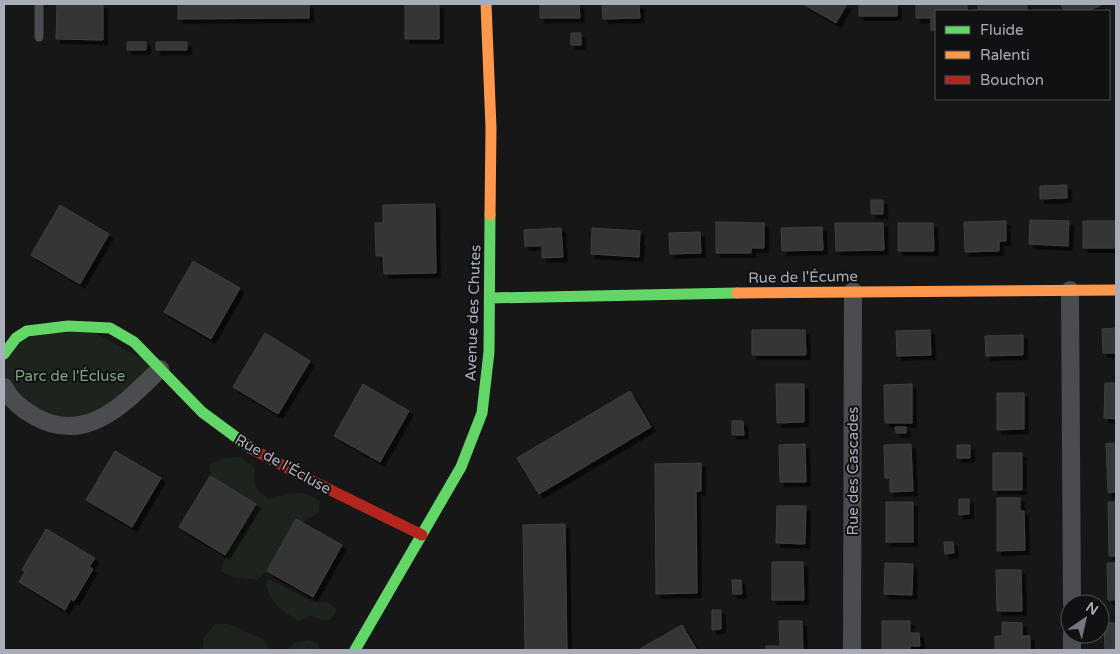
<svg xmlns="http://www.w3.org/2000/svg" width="1120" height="654" viewBox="0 0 1120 654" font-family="'Varela Round',sans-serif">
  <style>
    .green { fill: #1d241e }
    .building { fill: #353536; stroke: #3f4043; filter: url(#shadow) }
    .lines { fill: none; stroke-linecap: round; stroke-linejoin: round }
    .lane { stroke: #4b4c50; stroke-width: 9 }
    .street { stroke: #4b4c50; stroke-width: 18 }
    .fast { stroke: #63d668; stroke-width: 11 }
    .slow { stroke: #ff974d; stroke-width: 11 }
    .jam { stroke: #b3261e; stroke-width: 11 }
    .labels { text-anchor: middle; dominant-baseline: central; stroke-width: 4; stroke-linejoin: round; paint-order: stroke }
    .street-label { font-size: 15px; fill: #a8adb8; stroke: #111113 }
    .park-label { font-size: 15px; fill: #7fa381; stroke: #111113 }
  </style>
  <defs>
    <filter id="shadow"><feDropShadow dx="4.5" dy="4.5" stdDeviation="0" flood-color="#0009"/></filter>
  </defs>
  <rect width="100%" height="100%" fill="#171717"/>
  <!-- green -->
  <path class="green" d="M83,326L160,369L124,404L67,428L4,387V354L11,341Z
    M240,457L255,468C254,485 254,490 269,499C290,493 300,488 319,500V512L302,523L296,520L267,571L257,580L232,577L221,571L227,552L209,465L224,458Z
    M269,579L313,602H327L337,610L330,620H321L312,615L299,621C283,612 269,602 266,583Z
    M215,624H228L263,639L269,650H202L204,637Z
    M309,640L318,644L320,650H288L293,643Z"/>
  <!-- building -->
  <path class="building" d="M57,4H103V40L56,39Z
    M178,4H309V18L178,19Z
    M405,4H439V39H405Z
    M540,4H579L580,18H540Z
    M602,4H639L640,18L603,19Z
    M803,4H847L836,23Z
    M859,4H897V16H859Z
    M916,4H967V11H936V30H931V18H916Z
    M978,4H1027V11H978Z
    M1061,4H1100V6L1086,11H1064Z
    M571,33H581V45H571Z
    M127,42H146V50H127Z
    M156,42H187V50H156Z
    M1067,185V198L1040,199V186Z
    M871,200H883V214H871Z
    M435,204L436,273L384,274L383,256H376L375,223H383V205Z
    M60,205L109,234L80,284L31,255Z
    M1030,220L1069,221L1068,246L1029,244Z
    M1006,221V241H999V251L965,252L964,222Z
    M1083,221H1116V248H1083Z
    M716,222L764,223V248H751V253H716Z
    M835,223H883L884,250L836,251Z
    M898,223H933L934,251H898Z
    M822,227L823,250L782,251L781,228Z
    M561,228L563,257L542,258V246H525L524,230Z
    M592,228L640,231L639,257L591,254Z
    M700,232L701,253L670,254L669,233Z
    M193,261L240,288L211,339L164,312Z
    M1116,328V353H1103L1102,329Z
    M752,330H805L806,355H752Z
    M930,330L931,355L897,356L896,331Z
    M265,333L310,361L278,414L233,387Z
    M1023,335V355L986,356L985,336Z
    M1105,383H1116V419L1104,418Z
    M363,384L409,411L380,462L334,436Z
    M776,384H804V422L777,423Z
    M912,384V423H885L884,385Z
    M630,391L651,427L539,494L517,458Z
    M997,393H1024V429L997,430Z
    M732,421H743L744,435H732Z
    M895,427H906V433H896Z
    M1116,443V492L1108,493L1106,444Z
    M805,444L806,482H780L779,445Z
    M911,444L913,491L890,492V478H885L884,445Z
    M957,445H970V458H957Z
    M115,451L161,478L132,527L86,500Z
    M993,453H1022V490H993Z
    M701,463V491H696L697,593L656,594L655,464Z
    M210,476L256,504L225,555L179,527Z
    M997,498H1020V511H1024L1025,550L997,551Z
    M959,499H969V514L959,515Z
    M886,502H913V542H886Z
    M1108,502H1116V556H1109Z
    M777,506H806L805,544L776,543Z
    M296,519L342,545L313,597L267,571Z
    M565,524L567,650H525L523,525Z
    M46,529L95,558L89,567L93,569L74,601L71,599L65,610L19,582L25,572L22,570Z
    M944,542H953L954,553L945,554Z
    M772,562H803L804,600H772Z
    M885,563L913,564L912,595L884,594Z
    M1107,563H1116V600H1108Z
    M996,570H1021L1022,611H997Z
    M732,580H741L742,594H733Z
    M712,610H721V629L712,630Z
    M779,621H802L803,650H766V646H780Z
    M882,621H910V633H919L920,646H910V650H882Z
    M1002,622L1022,623V636H1030V650H995V636H1002Z
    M1104,623H1116V650H1105Z
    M682,625L697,650H638Z"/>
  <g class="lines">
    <!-- lane -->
    <path class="lane" d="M39,4V37"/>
    <!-- street -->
    <path class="street" d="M1070,290L1072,604
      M4,387C10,400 22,409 34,416C86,446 125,403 160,369
      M1072,634V650
      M852,650L853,291"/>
    <!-- fast -->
    <path class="fast" d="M490,298L737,293
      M4,354L16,338L27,331L68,326L110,328L134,342L202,412L252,449
      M355,650L461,467L482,413L489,352L490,215"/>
    <!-- slow -->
    <path class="slow" d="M486,4L491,128L490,215
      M737,293L1116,290"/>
    <!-- jam -->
    <path class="jam" d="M252,449L308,479L422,535"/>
  </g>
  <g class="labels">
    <!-- street labels -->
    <g class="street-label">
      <text transform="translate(803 277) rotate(-1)">Rue de l'Écume</text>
      <text transform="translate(473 313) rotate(-88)">Avenue des Chutes</text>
      <text transform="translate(283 464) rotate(29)">Rue de l'Écluse</text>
      <text transform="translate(853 471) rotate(-90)">Rue des Cascades</text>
    </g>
    <!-- park labels -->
    <g class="park-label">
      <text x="70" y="376">Parc de l'Écluse</text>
    </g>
  </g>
  <!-- border -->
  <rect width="1120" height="654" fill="none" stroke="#a8adb8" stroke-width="10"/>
  <!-- legend -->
  <rect x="935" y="10" width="175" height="90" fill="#111113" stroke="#4d4f55"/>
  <rect x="945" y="26" width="25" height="8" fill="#63d668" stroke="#4d4f55"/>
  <text x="980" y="35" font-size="15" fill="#a8adb8">Fluide</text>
  <rect x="945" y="51" width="25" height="8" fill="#ff974d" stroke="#4d4f55"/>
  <text x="980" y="60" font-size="15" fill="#a8adb8">Ralenti</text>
  <rect x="945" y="76" width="25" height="8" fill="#b3261e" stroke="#4d4f55"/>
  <text x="980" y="85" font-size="15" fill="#a8adb8">Bouchon</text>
  <!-- north arrow -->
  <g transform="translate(1085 619) rotate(34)"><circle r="24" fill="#111113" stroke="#4d4f55"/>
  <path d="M0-4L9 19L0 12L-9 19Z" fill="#757880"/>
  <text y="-8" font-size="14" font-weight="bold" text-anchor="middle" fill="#a8adb8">N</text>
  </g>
</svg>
